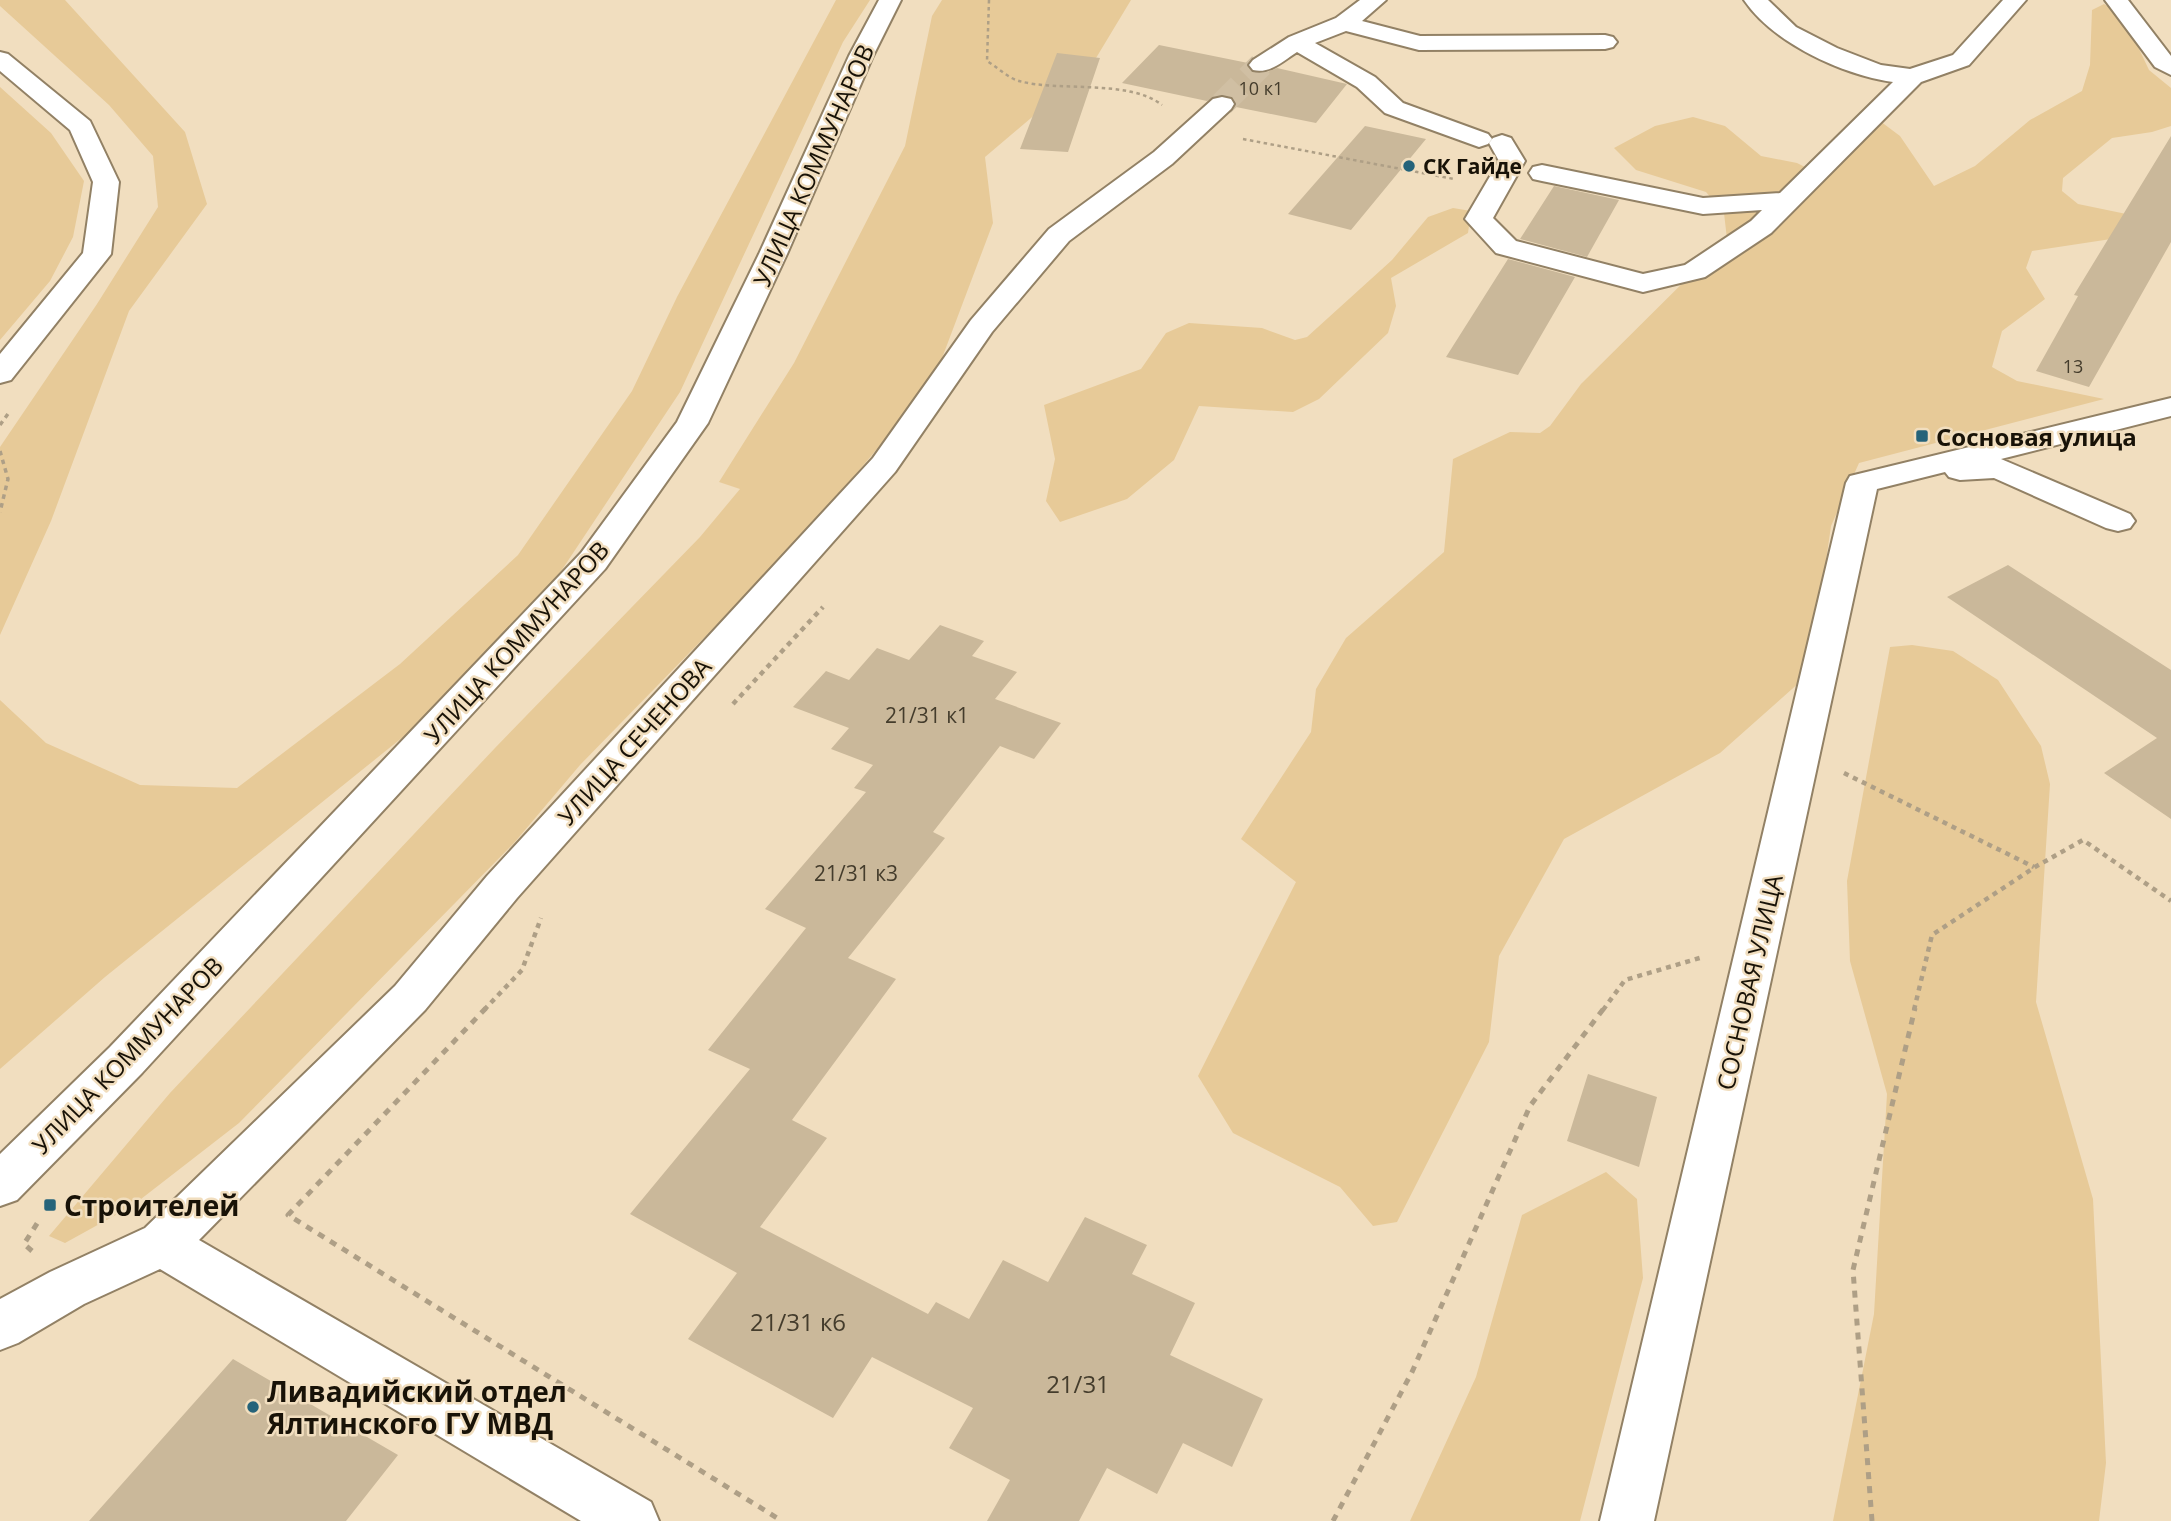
<svg xmlns="http://www.w3.org/2000/svg" width="2171" height="1521" viewBox="0 0 2171 1521" font-family="'Open Sans',sans-serif">
  <style>
    .green { fill: #e7ca98 }
    .building { fill: #cab89a }
    .lines { fill: none; stroke-linecap: round; stroke-linejoin: round }
    .minor-tunnel { stroke: #d0bfa3; stroke-width: 25; stroke-dasharray: 25 12; stroke-linecap: butt }
    .minor-casing { stroke: #928165; stroke-width: 4 }
    .major-casing { stroke: #928165; stroke-width: 4 }
    .path-far3 { stroke: #ae9f86; stroke-width: 2.5; stroke-dasharray: 3.5 3.5; stroke-linecap: butt }
    .path-far2 { stroke: #ae9f86; stroke-width: 3.5; stroke-dasharray: 4.5 4.5; stroke-linecap: butt }
    .path-far1 { stroke: #ae9f86; stroke-width: 4.5; stroke-dasharray: 5 5; stroke-linecap: butt }
    .path { stroke: #ae9f86; stroke-width: 5; stroke-dasharray: 7 7; stroke-linecap: butt }
    .minor { fill: #fff; fill-rule: evenodd }
    .major { fill: #fff; fill-rule: evenodd }
    .poi-dot { fill: #25637a; stroke: #f1debf; stroke-width: 2.5 }
    .labels { text-anchor: middle; dominant-baseline: central; stroke-width: 5; stroke-linejoin: round; paint-order: stroke }
    .far-number-label { font-size: 18px; fill: #443c2c }
    .far-poi-label { font-size: 21px; font-weight: bold; fill: #181207; stroke: #f1debf; text-anchor: start }
    .number-label { font-size: 21px; fill: #443c2c }
    .street-label { font-size: 24px; fill: #181207; stroke: #f1debf }
    .poi-label { font-size: 24px; font-weight: bold; fill: #181207; stroke: #f1debf; text-anchor: start }
    .near-number-label { font-size: 24px; fill: #443c2c }
    .near-poi-label { font-size: 28px; font-weight: bold; fill: #181207; stroke: #f1debf; text-anchor: start }
  </style>
  <rect width="100%" height="100%" fill="#f1debf"/>
  <!-- green -->
  <path class="green" d="M0,0H65L185,132L207,204L129,311L51,521L0,635V447L97,304L158,207L153,156L109,105L0,6Z
    M836,0H870L843,42L680,392L506,654L105,977L0,1069V700L46,743L140,785L237,788L400,664L518,555L632,391L677,297Z
    M942,0H1131L1090,68L985,157L993,223L933,382L810,529L580,765L514,843L239,1123L132,1206L65,1243L49,1236L170,1093L495,748L700,537L740,489L719,482L794,363L905,146L932,16Z
    M2104,4L2123,15L2149,70L2171,88V126L2152,132L2112,138L2063,178L2062,191L2078,204L2136,216L2111,239L2032,251L2026,268L2045,299L2002,331L1992,367L2017,381L2104,399L1859,463L1831,526L1810,673L1720,753L1564,839L1499,956L1489,1042L1397,1222L1373,1226L1340,1187L1233,1133L1198,1076L1296,882L1241,839L1311,732L1316,689L1346,638L1444,552L1453,459L1510,432L1540,433L1550,426L1581,384L1727,239L1724,213L1706,192L1636,170L1614,148L1655,126L1693,117L1725,126L1761,156L1797,163L1817,173L1880,121L1900,136L1934,186L1975,166L2030,120L2082,91L2090,65L2092,10Z
    M0,87L51,133L84,181L73,237L50,281L0,340Z
    M1453,208L1471,211L1468,233L1391,278L1396,306L1388,333L1319,399L1293,412L1199,406L1174,460L1127,499L1060,522L1046,501L1055,459L1044,405L1141,369L1166,333L1189,323L1262,328L1295,340L1307,337L1392,260L1428,217Z
    M1912,645L1953,651L1998,680L2041,746L2050,784L2036,1002L2093,1199L2106,1463L2099,1521H1833L1874,1314L1887,1094L1850,961L1847,881L1890,647Z
    M1606,1172L1637,1199L1643,1278L1580,1521H1410L1476,1377L1522,1215Z"/>
  <!-- building -->
  <path class="building" d="M1159,45L1248,63L1247,67L1253,73H1265L1277,68L1347,84L1316,123L1236,107L1233,98L1223,94L1207,101L1122,83Z
    M1057,53L1100,58L1068,152L1020,149Z
    M1365,126L1426,139L1351,230L1288,214Z
    M2171,136V242L2089,387L2036,371L2078,296L2074,295Z
    M1554,186L1619,200L1587,257L1520,239Z
    M1508,259L1575,277L1518,375L1446,357Z
    M2008,565L2171,670V819L2104,773L2157,738L1947,597Z
    M940,625L984,641L972,656L1017,672L995,699L1061,723L1034,759L1000,746L933,832L945,838L848,958L896,979L792,1120L827,1138L760,1227L928,1314L936,1302L969,1319L1003,1260L1048,1282L1085,1217L1147,1245L1132,1274L1195,1303L1170,1355L1263,1399L1232,1467L1183,1443L1157,1494L1107,1468L1079,1521H987L1010,1480L949,1448L973,1408L872,1357L833,1418L688,1339L737,1273L630,1214L750,1069L708,1050L806,928L765,909L866,792L854,788L873,765L831,749L849,728L793,707L826,671L849,680L877,648L909,660Z
    M1588,1074L1657,1097L1639,1167L1567,1141Z
    M233,1359L398,1455L346,1521H89Z"/>
  <g class="lines">
    <!-- minor-tunnel -->
    <path class="minor-tunnel" d="M1222,104L1261,65"/>
    <!-- minor casing -->
    <g class="minor-casing">
      <path id="minor" d="M1360,0H1386L1362,21L1420,36L1605,35L1613,37L1617,42L1613,47L1605,49L1419,50L1346,31L1315,43L1375,77L1403,103L1488,134L1492,139L1488,144L1479,147L1385,113L1357,87L1297,52C1283,61 1270,74 1253,70L1249,65L1253,60L1289,37L1336,18Z
        M1744,0H1768L1796,27L1837,48L1881,65L1910,69L1953,55L2003,0H2026L1969,65L1921,82L1771,233L1705,277L1643,292L1496,253L1465,219L1499,161L1489,143L1493,138L1502,135L1511,138L1525,161L1493,218L1516,241L1643,274L1685,265L1751,221L1762,210L1703,214L1542,181L1533,179L1529,173L1533,167L1542,165L1703,198L1780,193L1893,82C1843,75 1773,43 1744,0Z
        M2105,0H2128L2171,56V75L2155,67Z
        M1222,97L1231,99L1234,104L1231,109L1172,164L1069,241L992,332L895,472L517,898L425,1010L199,1240L651,1502L659,1521H581L160,1269L84,1304L18,1343L0,1350V1299L50,1272L145,1228L395,986L487,876L873,458L971,320L1049,229L1154,152L1213,99Z
        M2171,398V416L2001,459L2130,514L2135,521L2130,528L2118,531L2106,528L1994,478L1960,480L1949,477L1945,472L1877,489L1654,1521H1600L1846,483L1850,476Z"/>
    </g>
    <!-- major casing -->
    <g class="major-casing">
      <path id="major" d="M879,0H901L873,56L787,254L708,423L605,569L142,1073L17,1200L0,1206V1154L110,1047L581,553L677,422L759,254L849,56Z
        M0,52L8,54L90,121L119,182L111,254L11,380L0,383V354L83,253L93,182L70,130L0,71Z"/>
    </g>
    <!-- path-far3 -->
    <path class="path-far3" d="M989,0L987,61C997,67 1008,78 1019,81C1058,92 1129,79 1162,105
      M1243,139L1454,179"/>
    <!-- path-far2 -->
    <path class="path-far2" d="M0,425L10,411
      M0,451L8,479L0,512"/>
    <!-- path-far1 -->
    <path class="path-far1" d="M733,704L823,607
      M1844,773L2034,867
      M484,1010L522,970L541,918
      M1603,1010L1625,980L1703,957
      M1914,1010L1932,935L2035,867L2083,840L2171,901"/>
    <!-- path -->
    <path class="path" d="M486,1008L288,1215L782,1521
      M32,1251L24,1244L38,1222
      M1333,1521L1412,1372L1530,1106L1604,1008
      M1872,1521L1853,1270L1915,1008"/>
    <!-- minor -->
    <use href="#minor" class="minor"/>
    <!-- major -->
    <use href="#major" class="major"/>
  </g>
  <!-- markers -->
  <g class="poi-dot">
    <circle cx="1409" cy="166" r="7"/>
    <rect x="1915" y="429" width="14" height="14" rx="3.5"/>
    <rect x="43" y="1198" width="14" height="14" rx="3.5"/>
    <circle cx="253" cy="1407" r="7"/>
  </g>
  <g class="labels">
    <!-- far-number labels -->
    <g class="far-number-label">
      <text x="1261" y="88">10 к1</text>
      <text x="2073" y="366">13</text>
    </g>
    <!-- far-poi labels -->
    <g class="far-poi-label">
      <text x="1423" y="166">СК Гайде</text>
    </g>
    <!-- number labels -->
    <g class="number-label">
      <text x="927" y="715">21/31 к1</text>
      <text x="856" y="873">21/31 к3</text>
    </g>
    <!-- street labels -->
    <g class="street-label">
      <text transform="translate(813 165) rotate(-66)">УЛИЦА КОММУНАРОВ</text>
      <text transform="translate(516 642) rotate(-48)">УЛИЦА КОММУНАРОВ</text>
      <text transform="translate(634 741) rotate(-48)">УЛИЦА СЕЧЕНОВА</text>
      <text transform="translate(1749 982) rotate(-77)">СОСНОВАЯ УЛИЦА</text>
      <text transform="translate(127 1055) rotate(-46)">УЛИЦА КОММУНАРОВ</text>
    </g>
    <!-- poi labels -->
    <g class="poi-label">
      <text x="1936" y="436">Сосновая улица</text>
    </g>
    <!-- near-number labels -->
    <g class="near-number-label">
      <text x="798" y="1321">21/31 к6</text>
      <text x="1078" y="1383">21/31</text>
    </g>
    <!-- near-poi labels -->
    <g class="near-poi-label">
      <text x="64" y="1205">Строителей</text>
      <text x="267" y="1391">Ливадийский отдел<tspan x="267" dy="32">Ялтинского ГУ МВД</tspan></text>
    </g>
  </g>
</svg>
